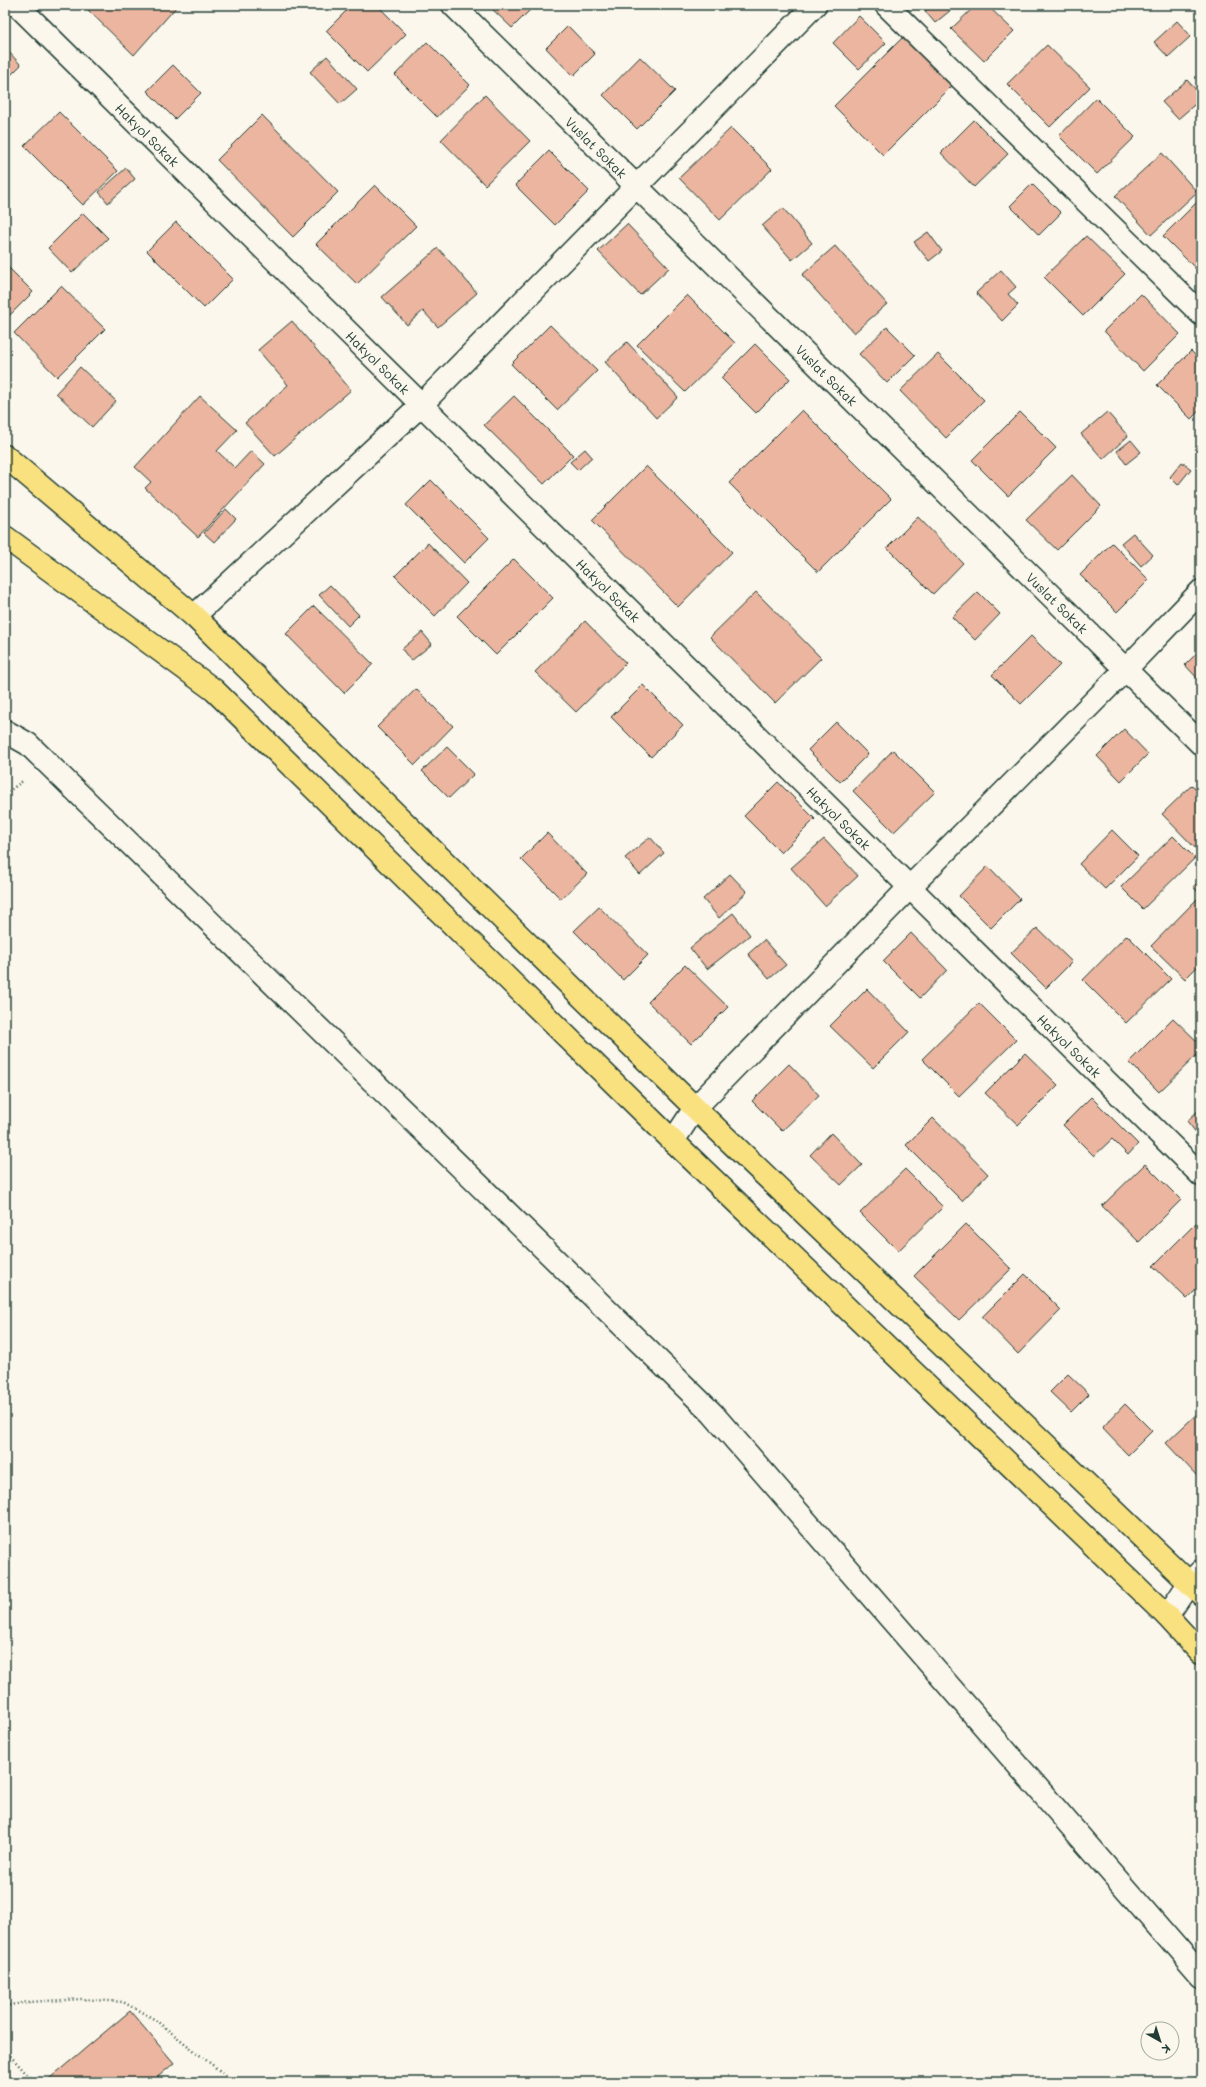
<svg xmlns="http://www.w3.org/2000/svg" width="1206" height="2087" viewBox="0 0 1206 2087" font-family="Mali,sans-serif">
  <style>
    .building { fill: #ebb59f; stroke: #1f3d34 }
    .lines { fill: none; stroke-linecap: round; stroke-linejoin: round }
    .minor-casing { stroke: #1f3d34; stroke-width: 25 }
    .major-casing { stroke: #1f3d34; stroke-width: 25 }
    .path { stroke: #1f3d34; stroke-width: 2.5; stroke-dasharray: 1 3; stroke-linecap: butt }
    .minor { stroke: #fbf7ec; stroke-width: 22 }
    .major { stroke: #fae180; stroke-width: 22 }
    .labels { text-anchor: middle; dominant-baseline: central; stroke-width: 3; stroke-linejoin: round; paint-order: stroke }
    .street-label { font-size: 13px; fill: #1f3d34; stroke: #fbf7ec }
  </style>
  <rect width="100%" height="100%" fill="#fbf7ec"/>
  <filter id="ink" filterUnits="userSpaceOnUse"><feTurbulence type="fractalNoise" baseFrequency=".025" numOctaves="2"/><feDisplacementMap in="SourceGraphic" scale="8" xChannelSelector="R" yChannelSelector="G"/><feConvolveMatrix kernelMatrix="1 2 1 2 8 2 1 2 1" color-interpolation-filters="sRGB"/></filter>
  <g filter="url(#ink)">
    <!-- building -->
    <path class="building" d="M83,5H178L134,55Z
      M352,5H377L406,34L367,72L326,31Z
      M488,5H535L512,28Z
      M932,5H957L935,23L925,11Z
      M976,5H987L1014,31L984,61L951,29Z
      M859,16L886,43L859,69L833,43Z
      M1177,21L1191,36L1168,57L1154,42Z
      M568,26L595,54L573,76L546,48Z
      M904,36L953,85L883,155L834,106Z
      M427,42L470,85L437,117L395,75Z
      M1047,45L1090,87L1050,127L1007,84Z
      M5,48L21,65L5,81Z
      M327,56L357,89L340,104L310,72Z
      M640,57L675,91L637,129L603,95Z
      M173,65L201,93L175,119L147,91Z
      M1187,80L1201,95V99L1178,119L1162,102Z
      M485,95L530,141L485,185L441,140Z
      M1096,98L1135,137L1097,174L1059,136Z
      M59,112L118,171L83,205L24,146Z
      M262,115L338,192L293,237L217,160Z
      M974,120L1008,154L974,187L941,153Z
      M731,128L772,169L720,220L679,178Z
      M549,151L589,191L555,225L515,185Z
      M1162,153L1197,192L1151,235L1115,196Z
      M126,168L135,179L108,203L99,192Z
      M1032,184L1061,213L1039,235L1010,206Z
      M375,185L416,226L357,284L316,244Z
      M1197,202L1201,206V274L1163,236Z
      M783,208L812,243L792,260L762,226Z
      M83,213L108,238L72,273L48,248Z
      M176,222L233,279L204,308L147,251Z
      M627,224L669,268L640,295L598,251Z
      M928,232L942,251L929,261L914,242Z
      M1086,236L1125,274L1083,316L1044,277Z
      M835,246L887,304L854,333L802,275Z
      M438,248L477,293L438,327L423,311L407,325L382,297Z
      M5,264L33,292L5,320Z
      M1001,270L1016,287L1008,294L1018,305L1002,321L976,293Z
      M61,286L105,329L57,377L14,333Z
      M1141,294L1180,334L1143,371L1104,331Z
      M687,295L735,343L685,392L637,345Z
      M292,321L351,390L275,456L245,423L288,385L258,350Z
      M550,325L597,371L557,410L511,364Z
      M887,327L915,355L887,383L859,354Z
      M627,342L678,397L656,418L605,362Z
      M755,344L790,379L756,413L721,378Z
      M1191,351L1201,361V409L1191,419L1157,385Z
      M938,354L984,400L946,438L900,391Z
      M80,367L116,401L92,427L56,393Z
      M200,396L237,430L217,451L235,468L251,451L265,464L198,537L145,488L151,482L135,467Z
      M514,396L573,455L544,484L484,425Z
      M802,410L891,499L818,572L729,483Z
      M1020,412L1056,448L1008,496L972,460Z
      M1107,412L1128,436L1103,459L1081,434Z
      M1131,440L1141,452L1126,464L1117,451Z
      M585,449L592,457L578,470L570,462Z
      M1182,462L1191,469L1178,485L1170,477Z
      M646,466L732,552L678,607L592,520Z
      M1072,475L1101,506L1057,550L1026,520Z
      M431,480L489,538L464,563L406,505Z
      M226,509L236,519L214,542L204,533Z
      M918,517L963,563L933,594L887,548Z
      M1133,533L1153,555L1141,566L1121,543Z
      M428,543L467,583L435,616L395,576Z
      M1112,543L1149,580L1117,612L1080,575Z
      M514,559L553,598L496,655L457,616Z
      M330,585L359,615L348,626L319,595Z
      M756,592L821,658L775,703L710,637Z
      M978,592L1000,614L975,640L952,617Z
      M314,606L373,664L344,693L286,634Z
      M585,621L626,663L576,712L535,672Z
      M422,632L432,644L411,661L402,649Z
      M1031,636L1060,665L1021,704L992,675Z
      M1201,649V682L1185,665Z
      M643,685L683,725L651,757L611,717Z
      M416,689L453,726L415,765L377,727Z
      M836,722L868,754L840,782L808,750Z
      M1124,729L1148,754L1121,781L1097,756Z
      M447,747L474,774L449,798L422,771Z
      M893,750L935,792L894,832L853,791Z
      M778,782L815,819L781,853L744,816Z
      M1192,785L1201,794V846L1197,850L1162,814Z
      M1112,830L1138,856L1105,889L1079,864Z
      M547,833L587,874L561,899L521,859Z
      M1173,836L1195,858L1143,909L1121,887Z
      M650,837L664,853L640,875L625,858Z
      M824,839L858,876L825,906L791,868Z
      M988,866L1020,899L991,928L959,896Z
      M730,874L747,892L719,918L703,899Z
      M1201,879V895L1193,887Z
      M1197,899L1201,903V963L1185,979L1151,946Z
      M599,907L648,955L623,980L574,931Z
      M733,913L750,935L707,969L690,948Z
      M1037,928L1072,962L1046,988L1011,953Z
      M911,933L947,970L920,998L883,961Z
      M1127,935L1171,979L1126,1023L1083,980Z
      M764,940L786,965L769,979L748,954Z
      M685,965L728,1007L691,1044L648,1002Z
      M867,989L909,1032L873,1068L830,1026Z
      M979,1003L1016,1040L959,1096L922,1059Z
      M1173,1018L1201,1045V1051L1159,1092L1129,1062Z
      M1025,1053L1058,1085L1018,1125L985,1093Z
      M789,1064L819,1095L782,1131L752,1101Z
      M1091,1097L1138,1144L1128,1155L1112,1139L1094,1156L1063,1125Z
      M1201,1108V1139L1187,1121Z
      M933,1118L988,1174L962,1201L906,1145Z
      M831,1133L862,1165L841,1185L810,1155Z
      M1145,1164L1181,1200L1139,1242L1102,1206Z
      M905,1169L943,1207L898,1251L860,1213Z
      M1198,1221L1201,1224V1285L1187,1299L1153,1266Z
      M966,1224L1011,1269L959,1320L914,1276Z
      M1025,1274L1061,1310L1018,1354L982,1317Z
      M1068,1374L1089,1394L1071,1412L1050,1392Z
      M1125,1404L1152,1431L1128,1455L1102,1428Z
      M1201,1410V1474L1198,1477L1166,1443Z
      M130,2011L174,2063L152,2082H53L50,2078Z"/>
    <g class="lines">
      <!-- minor casing -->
      <g class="minor-casing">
        <g id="minor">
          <path id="s1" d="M17,5L1201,1175"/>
          <path id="s2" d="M453,5L1201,744"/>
          <path d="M886,5L1201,314"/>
          <path d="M194,616L421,405L815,5"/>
          <path d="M5,731L28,744L712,1413L1201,1976"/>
          <path d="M673,1141L695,1108L909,888L1126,669L1201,591"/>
          <path d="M1167,1616L1190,1582L1201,1571"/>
        </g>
      </g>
      <!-- major casing -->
      <g class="major-casing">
        <path id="major" d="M5,456L194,616L695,1108L1201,1594
          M5,537L214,690L673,1141L1167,1616L1201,1653"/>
      </g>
      <!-- path -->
      <path class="path" d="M5,794L24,780
        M5,2006L27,2002L82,1999L123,2002L154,2019L234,2082
        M5,2050L34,2082"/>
      <!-- minor -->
      <use href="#minor" class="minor"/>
      <!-- major -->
      <use href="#major" class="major"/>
    </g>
  </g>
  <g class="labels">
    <!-- street labels -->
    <g class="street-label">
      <text stroke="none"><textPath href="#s1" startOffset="184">Hakyol Sokak</textPath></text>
      <text stroke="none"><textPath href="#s2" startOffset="202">Vuslat Sokak</textPath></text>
      <text stroke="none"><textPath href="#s1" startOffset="508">Hakyol Sokak</textPath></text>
      <text stroke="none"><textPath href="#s2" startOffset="526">Vuslat Sokak</textPath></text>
      <text stroke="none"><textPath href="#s1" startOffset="832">Hakyol Sokak</textPath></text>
      <text stroke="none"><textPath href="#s2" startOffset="850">Vuslat Sokak</textPath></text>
      <text stroke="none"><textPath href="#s1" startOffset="1156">Hakyol Sokak</textPath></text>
      <text stroke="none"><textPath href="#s1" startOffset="1480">Hakyol Sokak</textPath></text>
    </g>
  </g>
  <!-- margin -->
  <rect width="1206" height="2087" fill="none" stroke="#fbf7ec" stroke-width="20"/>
  <rect x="10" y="10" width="1186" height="2067" fill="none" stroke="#1f3d34" stroke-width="1.5" filter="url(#ink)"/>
  <!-- north arrow -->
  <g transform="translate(1160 2041) rotate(141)"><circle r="19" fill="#fbf7ec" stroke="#a3ada2"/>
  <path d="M0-3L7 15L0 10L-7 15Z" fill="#1f3d34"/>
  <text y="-6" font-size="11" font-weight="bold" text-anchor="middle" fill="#1f3d34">K</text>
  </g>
</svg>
